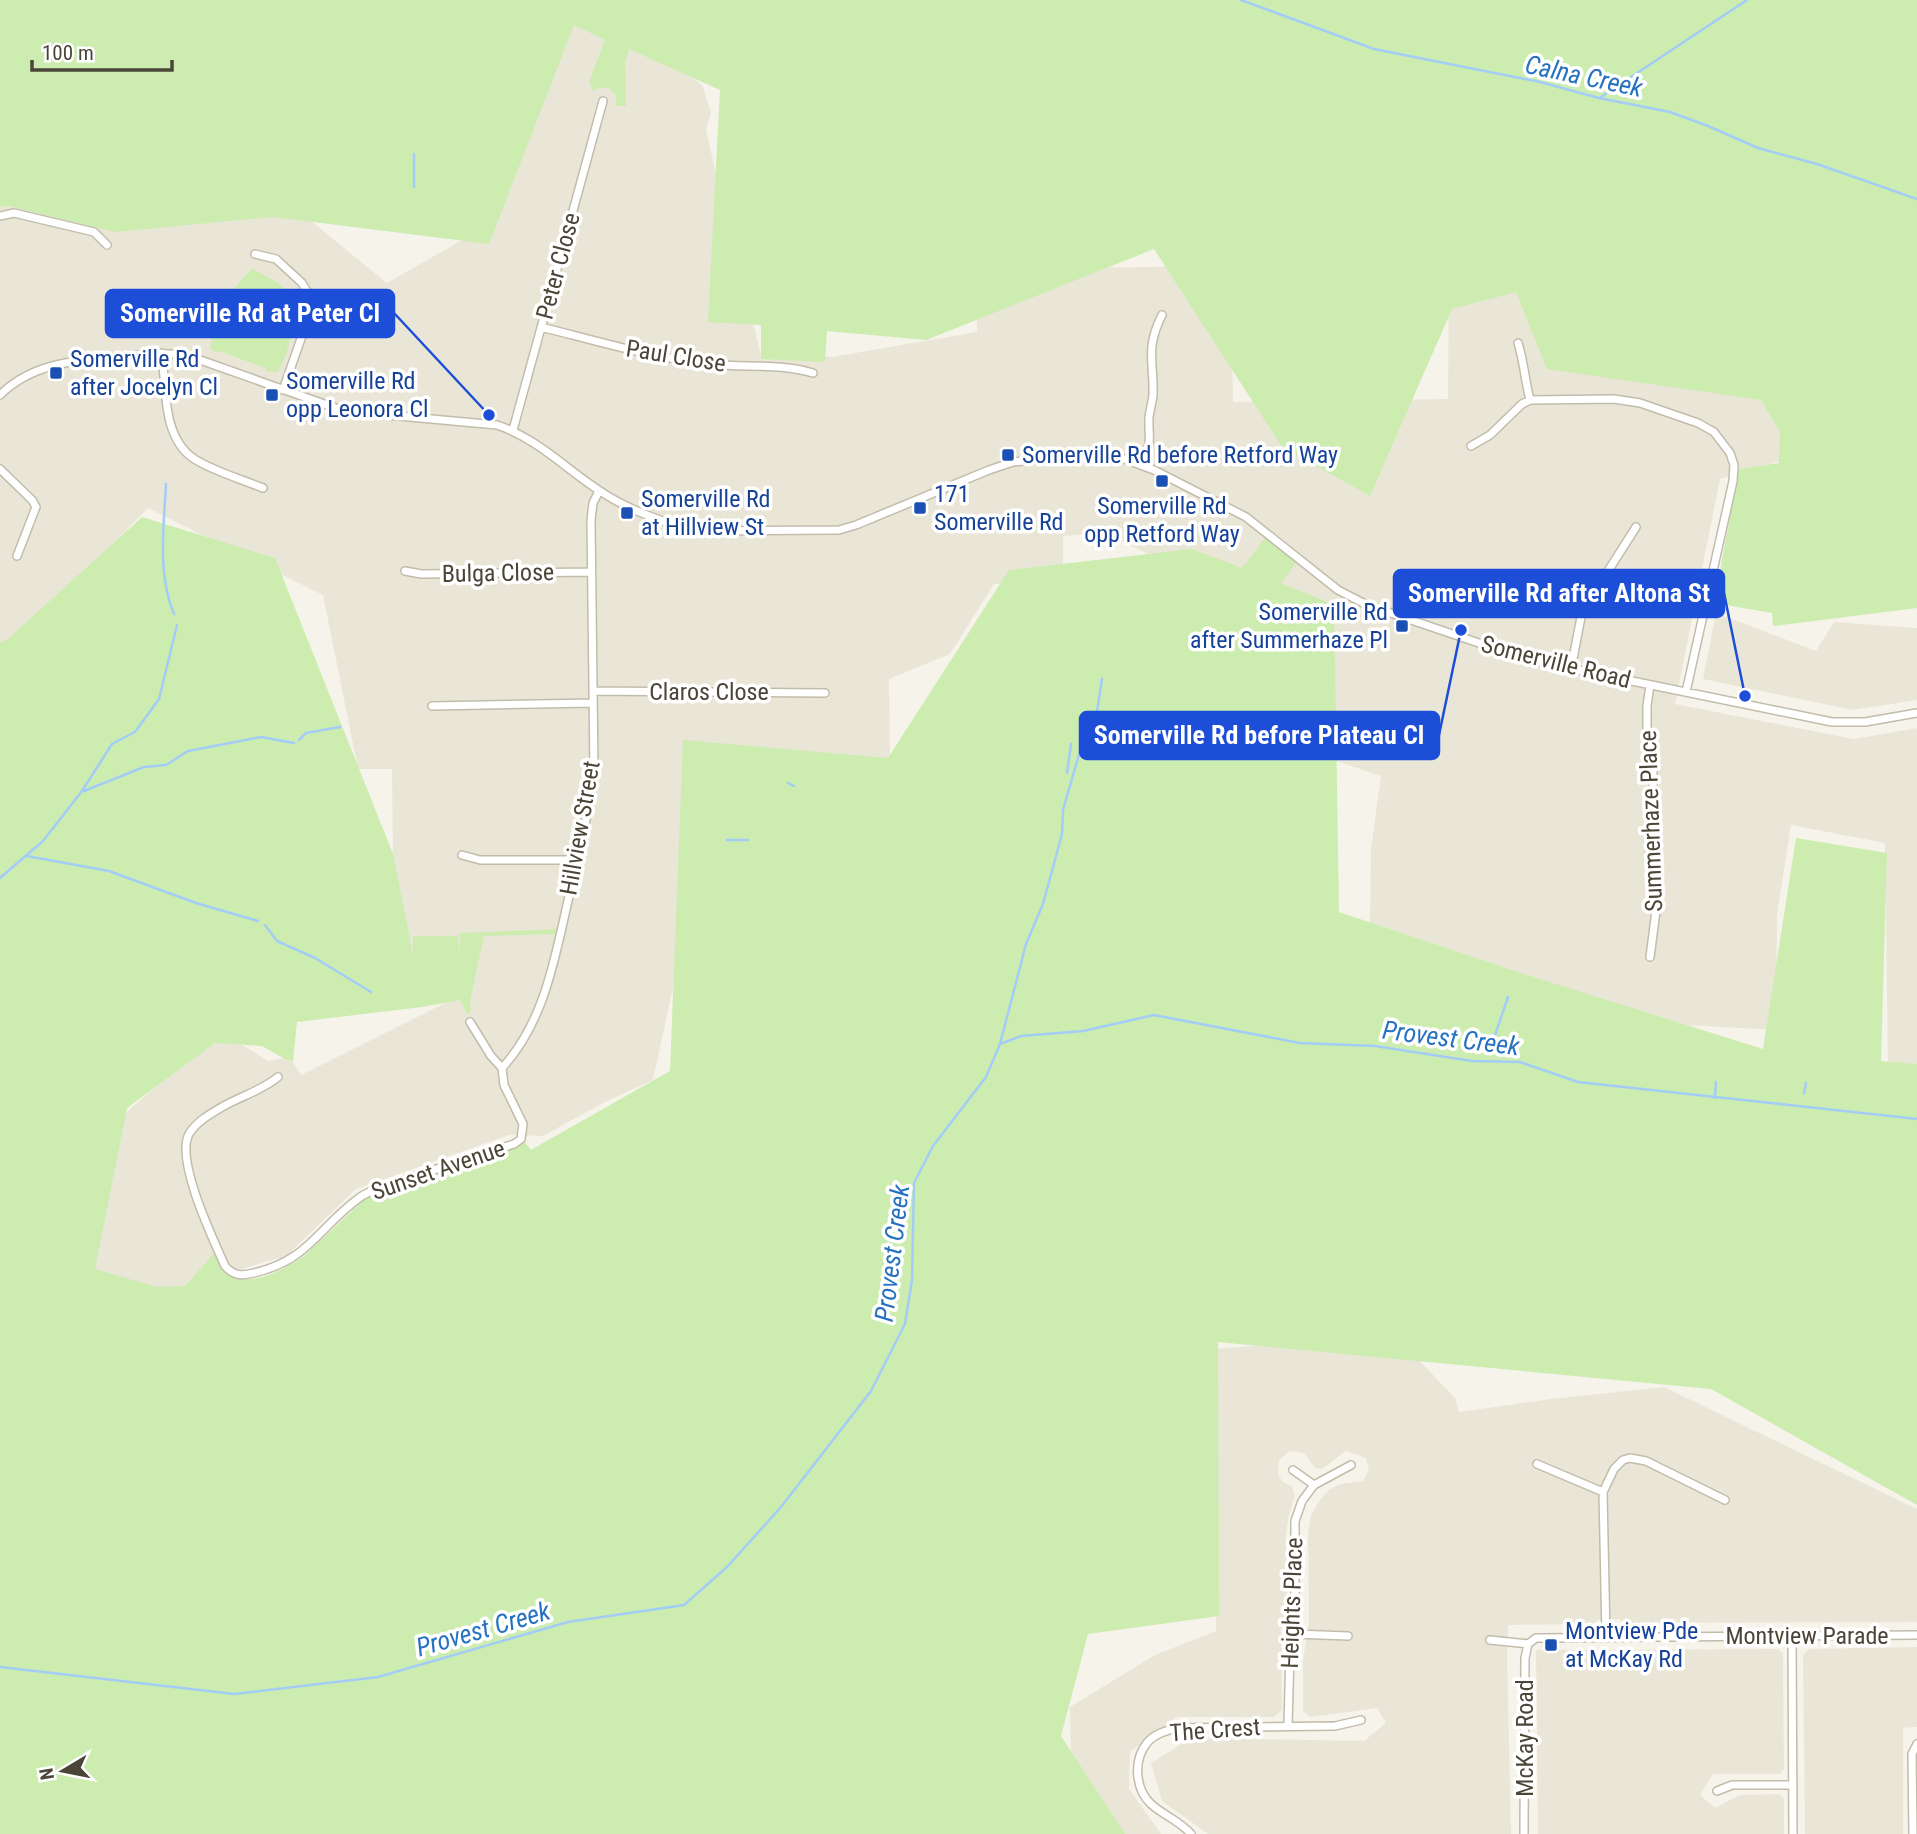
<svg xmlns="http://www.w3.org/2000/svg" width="1917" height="1834" viewBox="0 0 1917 1834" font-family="'Roboto Condensed',sans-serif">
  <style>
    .residential { fill: #eae6d7 }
    .green { fill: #ccecb0 }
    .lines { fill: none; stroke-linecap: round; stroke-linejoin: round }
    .stream { stroke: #a3cdf6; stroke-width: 2.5 }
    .street-casing { stroke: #c2bcab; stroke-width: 10 }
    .street { stroke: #fff; stroke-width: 7 }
    .transit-dot { fill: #1a4fb4; stroke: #fff; stroke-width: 2.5 }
    .labels { text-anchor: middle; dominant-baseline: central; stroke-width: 7; stroke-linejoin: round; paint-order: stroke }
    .street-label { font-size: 24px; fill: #4b4537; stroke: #fff }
    .transit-label { font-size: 24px; fill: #164399; stroke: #fff; text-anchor: start }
    .water-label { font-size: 26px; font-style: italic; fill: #2772c0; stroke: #fff }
    .leader { fill: none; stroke: #1d4ed8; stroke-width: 2.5 }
    .callout-dot { fill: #1d4ed8; stroke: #fff; stroke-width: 2.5 }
    .callout { fill: #1d4ed8; stroke: #1d4ed8; stroke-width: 2.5 }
    .callout-label { font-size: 26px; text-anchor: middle; font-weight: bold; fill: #fff }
  </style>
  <rect width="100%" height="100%" fill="#f6f3ea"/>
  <!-- residential -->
  <path class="residential" d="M576,0L680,68L702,85L711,112L706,130L715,169L761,355L832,357L977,332V269L1231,266L1233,402L1448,399L1449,254L1786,388L1787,459L1720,479L1675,704L1854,739L1917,728V1066L1888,1068L1885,843L1791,825L1777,915L1776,1030L1648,1023L1370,925L1371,849L1381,776L1304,750L1230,607L1185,572L1105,533L1063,536V583L994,584L950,654L889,679L890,764L721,766L653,1080L603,1103L543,1136L509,1135L356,1189L286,1256L214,1277L218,1282L165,1291L93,1273L116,1121L178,1068L215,1043L238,1042L268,1061L290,1057L301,1075L471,990L394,965L392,769H358L323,595L148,508L0,657V203L278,194L387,283L490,224Z
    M1716,613L1816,651L1834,622L1917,628V700L1853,710L1703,679Z
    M1354,1338L1413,1354L1455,1398L1459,1412L1551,1399L1664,1387L1917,1509V1622L1624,1623L1619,1619L1598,1620L1594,1624L1508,1625L1507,1654L1511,1834H1208L1162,1801L1151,1763L1191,1738L1364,1741L1386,1723L1377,1708L1310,1717L1303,1711V1661L1309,1620L1308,1533L1311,1516L1319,1501L1329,1490L1340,1484L1363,1481L1369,1470L1366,1458L1346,1451L1322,1469L1315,1468L1304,1453L1290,1451L1279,1460L1278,1475L1284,1483L1292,1486L1295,1496L1289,1514L1286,1535L1287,1620L1281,1626L1282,1710L1274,1717H1177L1130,1752L1129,1789L1161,1834H1083L1072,1820L1070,1707L1155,1655L1216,1631L1213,1349Z
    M1917,1647V1727L1903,1728V1834H1805L1803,1655L1809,1649Z
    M1778,1649L1783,1654L1784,1769L1780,1774H1713L1700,1795L1715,1808L1740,1795L1779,1794L1784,1799V1834H1538L1536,1650Z"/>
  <!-- green -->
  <path class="green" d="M0,0H1917V608L1773,626L1772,613L1714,603L1739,469L1779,463L1780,432L1761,400L1547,369L1516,292L1452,309L1370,496L1282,447L1154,249L926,340L827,331L825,362L761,359V325L708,322L720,90L629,49L625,63L626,106H616V95L610,89L601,87L593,91L589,82L605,40L574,25L489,244L273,217L115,232L9,206L0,207Z
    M252,268L278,283L295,299L297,314L286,355L278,372L265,371L266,368L219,351L217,353L210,348L217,301L233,290Z
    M142,517L275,558L393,854L413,954V936H458L459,957L460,933L559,929V934L484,936L470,1001L471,1012L467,1014L460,1000L422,1007L297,1022L293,1061L287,1060L262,1046L215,1043L127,1108L95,1269L157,1287L185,1286L217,1250C222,1258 228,1268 234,1274C252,1289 287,1267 303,1257L372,1192L394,1182L451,1170L517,1146L523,1140L531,1150L670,1071L683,740L888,758L1009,570L1192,549L1242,568L1265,538L1297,561L1281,583L1334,605L1339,912L1527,975L1763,1049L1796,838L1887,853L1881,1061L1917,1064V1505L1711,1389L1218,1342L1219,1616L1088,1634L1061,1736L1125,1834H0V643L8,639Z"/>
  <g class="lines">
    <!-- stream -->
    <path class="stream" d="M1241,0L1374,49L1540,82L1599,98L1670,112L1708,126L1758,148L1817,164L1917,199
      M1601,97L1747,0
      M414,187V154
      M166,484C164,526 157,574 174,614
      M299,740L306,733L340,727
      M1067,773L1071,744
      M788,783L794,786
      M84,791L144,767L166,765L188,751L261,737L294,743
      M727,840H748
      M27,856L109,871L196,903L258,921
      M0,878L43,841L82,791L112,744L135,732L159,699L177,625
      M265,925L277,941L315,958L371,992
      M1000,1044L1026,944L1043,904L1062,834L1063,810L1080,751L1096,718L1102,679
      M1492,1044L1508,997
      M1804,1093L1806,1083
      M1715,1098L1716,1082
      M0,1667L234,1694L378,1677L568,1622L684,1605L727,1567L781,1507L871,1391L905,1324L912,1280L914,1183L933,1146L986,1077L1000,1044L1021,1036L1083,1031L1154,1015L1300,1043L1375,1046L1472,1061L1520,1062L1578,1082L1917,1119"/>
    <!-- street casing -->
    <g class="street-casing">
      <path id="street" d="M0,216L14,213L94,232L107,245
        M255,254L276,259L302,283L310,296V313L283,390
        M541,327C597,341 653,358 711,364C745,368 780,363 813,373
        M1518,343C1524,362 1525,381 1530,400
        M162,353C166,388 162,440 196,460C216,472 241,479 263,488
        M0,395C34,361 81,360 126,356C146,355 166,352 186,355L344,411L497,425C536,438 564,467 597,489C624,508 675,529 708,531L839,530L856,525L989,470L1013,462L1091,455L1116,456L1154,470L1246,517L1338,590L1367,605L1523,658L1549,664L1832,722H1865L1917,713
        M513,430L603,101
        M1471,446L1490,435L1522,404L1530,400L1614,399L1640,403L1698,423L1714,432L1730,453L1734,465L1733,481L1686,692
        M1140,464C1154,439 1148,442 1149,417C1150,410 1152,403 1153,395C1154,361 1145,349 1162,315
        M0,469L32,500L36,507L17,556
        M405,571L421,574L591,572
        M1571,669L1582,612L1636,527
        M593,691L825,693
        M432,706L593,703
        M462,855L480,860H578
        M1650,957L1656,911L1648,836L1653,790V760L1647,729V706L1650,685
        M502,1068C541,1026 553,968 565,914C574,873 583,833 592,792L594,770L591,520L593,503L599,491
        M278,1077C261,1091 241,1096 222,1107C210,1114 196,1122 189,1134C175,1160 213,1239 225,1266C234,1276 241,1276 254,1273C309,1260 318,1228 359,1198C364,1194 372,1191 378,1188L514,1144L521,1139L523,1124L504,1085L502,1068L491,1056L470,1022
        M1537,1464L1603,1492
        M1314,1485L1351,1465
        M1295,1634L1348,1636
        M1792,1635L1793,1834
        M1606,1637L1603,1492L1614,1469L1623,1460L1630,1458L1646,1461L1725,1500
        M1490,1640L1528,1644L1536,1638H1542L1917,1635
        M1288,1726L1290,1651L1295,1634V1521L1302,1501L1314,1485L1293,1470
        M1717,1791L1732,1785H1793
        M1191,1834C1180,1821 1163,1815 1151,1804C1135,1789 1133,1760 1147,1743C1154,1734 1166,1731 1176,1728L1335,1726L1361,1720
        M1524,1834L1525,1658L1528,1644
        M1913,1834L1912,1754L1917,1744"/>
    </g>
    <!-- street -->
    <use href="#street" class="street"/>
  </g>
  <!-- markers -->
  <g class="transit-dot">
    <rect x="49" y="366" width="14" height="14" rx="3.5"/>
    <rect x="265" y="388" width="14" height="14" rx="3.5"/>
    <rect x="1001" y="448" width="14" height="14" rx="3.5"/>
    <rect x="1155" y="474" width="14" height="14" rx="3.5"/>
    <rect x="913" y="501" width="14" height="14" rx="3.5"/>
    <rect x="620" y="506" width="14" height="14" rx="3.5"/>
    <rect x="1395" y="619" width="14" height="14" rx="3.5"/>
    <rect x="1544" y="1638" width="14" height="14" rx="3.5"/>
  </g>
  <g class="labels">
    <!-- street labels -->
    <g class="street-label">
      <text transform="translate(558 266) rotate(-75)">Peter Close</text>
      <text transform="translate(676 356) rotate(9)">Paul Close</text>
      <text transform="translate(498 573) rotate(-1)">Bulga Close</text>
      <text transform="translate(1556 662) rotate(14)">Somerville Road</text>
      <text x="709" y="692">Claros Close</text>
      <text transform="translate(1651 821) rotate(-92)">Summerhaze Place</text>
      <text transform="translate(580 828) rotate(-80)">Hillview Street</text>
      <text transform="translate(438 1170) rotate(-19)">Sunset Avenue</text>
      <text transform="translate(1292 1603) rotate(-88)">Heights Place</text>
      <text x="1807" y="1636">Montview Parade</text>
      <text transform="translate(1215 1730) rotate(-4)">The Crest</text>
      <text transform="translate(1525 1738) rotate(-90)">McKay Road</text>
    </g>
    <!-- transit labels -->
    <g class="transit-label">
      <text x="70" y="359">Somerville Rd<tspan x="70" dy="28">after Jocelyn Cl</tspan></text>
      <text x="286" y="381">Somerville Rd<tspan x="286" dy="28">opp Leonora Cl</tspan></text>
      <text x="1022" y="455">Somerville Rd before Retford Way</text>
      <text x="934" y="494">171<tspan x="934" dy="28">Somerville Rd</tspan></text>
      <text x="641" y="499">Somerville Rd<tspan x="641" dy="28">at Hillview St</tspan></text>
      <text x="1162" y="506" text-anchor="middle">Somerville Rd<tspan x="1162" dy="28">opp Retford Way</tspan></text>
      <text x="1388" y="612" text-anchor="end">Somerville Rd<tspan x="1388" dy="28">after Summerhaze Pl</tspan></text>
      <text x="1565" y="1631">Montview Pde<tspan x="1565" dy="28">at McKay Rd</tspan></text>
    </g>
    <!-- water labels -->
    <g class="water-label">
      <text transform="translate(1584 76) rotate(12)">Calna Creek</text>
      <text transform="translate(1451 1038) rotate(7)">Provest Creek</text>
      <text transform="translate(892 1253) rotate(-83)">Provest Creek</text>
      <text transform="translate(483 1629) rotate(-16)">Provest Creek</text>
    </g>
  </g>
  <!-- callouts -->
  <path class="leader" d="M489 415L394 313M1745 696L1724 593M1461 630L1439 735"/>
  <g class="callout-dot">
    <circle cx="489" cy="415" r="7"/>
    <circle cx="1745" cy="696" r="7"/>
    <circle cx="1461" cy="630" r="7"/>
  </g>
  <g class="callout">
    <rect x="106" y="290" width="288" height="47" rx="7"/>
    <rect x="1394" y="570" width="330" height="47" rx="7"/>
    <rect x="1080" y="712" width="359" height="47" rx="7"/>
  </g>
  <g class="callout-label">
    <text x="250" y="322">Somerville Rd at Peter Cl</text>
    <text x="1559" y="602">Somerville Rd after Altona St</text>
    <text x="1259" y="744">Somerville Rd before Plateau Cl</text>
  </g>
  <!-- north arrow -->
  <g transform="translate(63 1771) rotate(260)" stroke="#ffffff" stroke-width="5" paint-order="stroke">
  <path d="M0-5L12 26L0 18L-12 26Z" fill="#4b4537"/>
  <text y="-10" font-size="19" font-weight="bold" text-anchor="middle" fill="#4b4537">N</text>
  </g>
  <!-- scale -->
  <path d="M32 60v10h140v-10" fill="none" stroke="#4b4537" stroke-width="3.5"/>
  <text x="42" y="60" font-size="21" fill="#4b4537" stroke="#ffffff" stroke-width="5" paint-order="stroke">100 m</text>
</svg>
